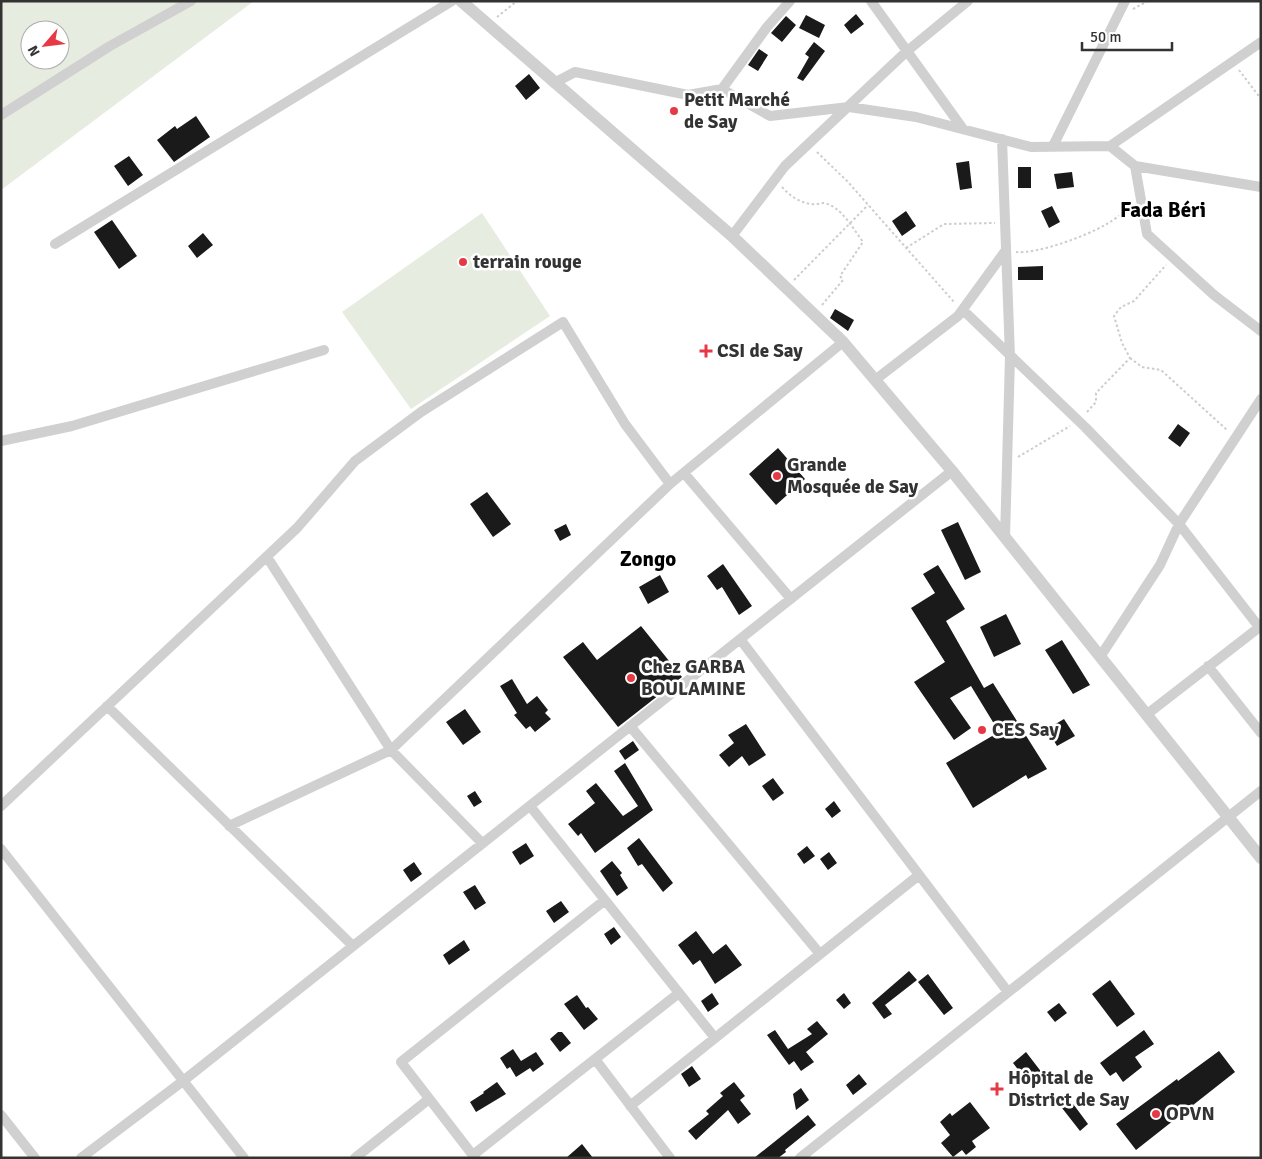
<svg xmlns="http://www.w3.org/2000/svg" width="1262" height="1159" viewBox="0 0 1262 1159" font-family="Signika,sans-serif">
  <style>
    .green { fill: #e6ecdf; fill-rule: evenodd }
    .building { fill: #1a1a1a }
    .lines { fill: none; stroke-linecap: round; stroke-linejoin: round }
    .path { stroke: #cdcdcd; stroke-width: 2; stroke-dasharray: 2.5 2.5; stroke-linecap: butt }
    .minor { stroke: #d0d0d0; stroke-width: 10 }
    .tertiary { stroke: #d0d0d0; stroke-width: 12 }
    .poi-dot { fill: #e63946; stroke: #fff; stroke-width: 2 }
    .labels { text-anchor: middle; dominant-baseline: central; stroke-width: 5; stroke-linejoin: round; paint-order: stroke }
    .poi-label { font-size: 19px; font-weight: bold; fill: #333; stroke: #fff; text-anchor: start }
    .quarter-label { font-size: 21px; font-weight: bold; fill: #000; stroke: #fff }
  </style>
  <rect width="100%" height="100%" fill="#fff"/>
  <!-- green -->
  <path class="green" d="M1,1H254L1,190ZM30,30H60V60H30Z
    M482,213L550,316L411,409L342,312Z"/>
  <!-- building -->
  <path class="building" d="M856,14L864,24L851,34L844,25Z
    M806,15L825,25L819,38L799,28Z
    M786,16L796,25L782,42L771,33Z
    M814,42L825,51L803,81L797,78L809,57L805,54Z
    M759,49L768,55L758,71L748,65Z
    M529,74L540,88L526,100L515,86Z
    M196,116L210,137L174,162L157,140L175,126L177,129Z
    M129,156L143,175L128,186L114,166Z
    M969,161L972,188L960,190L956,163Z
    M1018,167H1031V188H1018Z
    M1072,172L1074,187L1057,189L1054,174Z
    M1052,206L1060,222L1049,228L1041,211Z
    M906,211L916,226L902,236L892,221Z
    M112,220L137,256L119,269L94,232Z
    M203,233L213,245L197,258L188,246Z
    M1043,266V280H1018V267Z
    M835,309L854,320L848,331L830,318Z
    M1178,424L1190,433L1180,447L1168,438Z
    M778,448L805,479L776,505L749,474Z
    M487,492L511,524L493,537L470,504Z
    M958,522L981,572L965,580L941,530Z
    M566,524L571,535L560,541L554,530Z
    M723,564L752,606L739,615L722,587L717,590L707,576Z
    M938,565L965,609L946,621L984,688L993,683L1047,769L1028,779L1026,775L973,808L946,763L999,732L971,686L950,698L971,728L954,740L914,682L945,662L911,608L935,593L923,574Z
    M660,575L669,592L648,604L639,587Z
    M1006,614L1021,644L994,657L980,627Z
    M641,626L682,677L618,727L563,657L583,642L597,660Z
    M1062,640L1090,685L1073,694L1045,650Z
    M512,679L527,704L537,696L548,710L545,713L551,719L535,732L530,726L526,729L514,715L517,713L500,686Z
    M465,709L481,732L463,745L446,722Z
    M1064,719L1075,736L1057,746L1047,729Z
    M746,724L766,755L749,766L742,756L729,767L719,755L734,743L728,735Z
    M633,741L639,750L625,760L619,751Z
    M625,763L653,810L595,853L581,833L578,836L568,824L595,803L586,791L596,783L623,816L638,806L614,771Z
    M773,778L784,793L773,801L762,786Z
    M475,791L482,802L474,807L467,796Z
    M834,801L841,811L832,818L825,809Z
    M639,838L673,883L663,892L642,864L638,866L627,848Z
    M526,843L534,856L520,865L512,852Z
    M807,846L815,856L804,864L797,854Z
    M829,852L837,863L828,870L820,859Z
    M612,861L622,873L620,875L628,888L617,896L600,871Z
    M414,862L422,874L411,882L403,870Z
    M475,885L486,903L475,910L463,892Z
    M561,901L569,912L554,923L546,911Z
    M614,927L621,937L611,945L604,934Z
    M696,931L713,954L726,944L742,965L715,984L700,960L693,965L678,945Z
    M464,940L470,950L449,965L443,955Z
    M909,971L917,980L885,1005L892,1014L884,1019L872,1003Z
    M928,974L953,1008L944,1015L918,982Z
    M1110,980L1135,1014L1117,1027L1092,994Z
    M712,993L719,1004L708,1012L701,1001Z
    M844,993L851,1003L844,1009L836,1000Z
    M577,995L586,1008L588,1007L598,1019L584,1030L564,1004Z
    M1059,1003L1067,1013L1055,1022L1047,1012Z
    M817,1021L828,1034L806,1052L814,1062L801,1071L794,1061L789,1065L767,1035L775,1030L788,1049L812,1034L807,1029Z
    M1144,1030L1154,1044L1135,1057L1142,1067L1123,1082L1116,1072L1110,1076L1100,1063Z
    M558,1032H562L571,1043L560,1052L550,1039Z
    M513,1049L521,1061L536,1052L544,1064L533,1072L530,1068L516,1077L510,1067L507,1069L500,1058Z
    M1219,1051L1235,1072L1136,1150L1116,1124L1177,1079L1178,1081Z
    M1026,1052L1046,1078L1032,1088L1013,1063Z
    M692,1066L701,1079L689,1087L681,1074Z
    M859,1074L867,1084L853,1095L846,1085Z
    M497,1082L506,1094L476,1112L470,1102L484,1093L483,1092Z
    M734,1082L745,1096L740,1100L751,1114L738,1124L728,1110L696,1140L688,1131L709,1114L706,1111L723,1096L720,1093Z
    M801,1088L809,1100L796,1110L793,1094Z
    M1071,1101L1088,1124L1080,1131L1062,1108Z
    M970,1102L990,1128L972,1141L976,1147L966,1155L962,1150L953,1157L941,1143L950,1135L940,1122L950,1113L952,1116Z
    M808,1115L816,1125L785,1150L786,1152L778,1158H754Z
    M582,1144L593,1158H566Z"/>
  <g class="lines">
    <!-- path -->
    <path class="path" d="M1133,9L1148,1
      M497,17L517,1
      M1239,70L1261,99
      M817,152L848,182L954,302
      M782,187C790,196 800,203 812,204C816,205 820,203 824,203C841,206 854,230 863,242L840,276L843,280L822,305
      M906,248L944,224L995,223
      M1016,252C1038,254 1086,236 1105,225C1114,220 1123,213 1131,207
      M794,280L868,205
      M1130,358L1142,367L1161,370L1227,430
      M1087,412L1096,402V393L1130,358L1122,343L1114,316L1121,307L1134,301L1166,265
      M1018,457L1070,426"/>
    <!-- minor -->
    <path class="minor" d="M871,1L963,129
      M554,83L575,72L688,95L722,89L770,116L849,107L916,117L1031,147L1110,146L1261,42
      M722,89L767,27L790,1
      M1,115L110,46L191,1
      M1002,139L1010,357L1005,538
      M1053,146L1125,1
      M1110,146L1135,166L1147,234L1214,295L1261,331
      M1135,166L1261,187
      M732,236L785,166L906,52L968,1
      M55,244L452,1
      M963,310L1085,427L1179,524L1259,627
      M875,380L958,316L1006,250
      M1,441L72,426L324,350
      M684,473L791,599
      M267,557L391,750L482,843
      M740,639L1008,992
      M1100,657L1160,565L1179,524L1261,399
      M1208,666L1261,733
      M107,706L353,946
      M1146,715L1261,626
      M630,726L820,954
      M1,806L297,528L355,461L421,412L563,322L625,424L670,484
      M530,806L715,1038
      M229,826L391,750L670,484L843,342
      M1,849L244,1158
      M595,1059L670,1158
      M630,1106L919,875
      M1,1115L35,1158
      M473,1155L679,993
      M81,1158L183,1081L952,471
      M355,1158L429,1099
      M475,1158L401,1062L605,900
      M800,1158L1261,791"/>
    <!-- tertiary -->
    <path class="tertiary" d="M461,1L732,236L843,342L952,471L1261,858"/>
  </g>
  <!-- markers -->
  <g class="poi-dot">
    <circle cx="674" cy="111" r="5"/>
    <circle cx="463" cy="262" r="5"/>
    <path d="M703.5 343.5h5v5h5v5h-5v5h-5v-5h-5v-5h5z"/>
    <circle cx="777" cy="476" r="5"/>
    <circle cx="631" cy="678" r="5"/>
    <circle cx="982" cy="730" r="5"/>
    <path d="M994.5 1081.5h5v5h5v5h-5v5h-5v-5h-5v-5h5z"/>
    <circle cx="1156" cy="1114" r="5"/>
  </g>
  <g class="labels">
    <!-- poi labels -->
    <g class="poi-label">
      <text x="684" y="100">Petit Marché<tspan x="684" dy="22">de Say</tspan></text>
      <text x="473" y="262">terrain rouge</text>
      <text x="717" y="351">CSI de Say</text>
      <text x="787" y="465">Grande<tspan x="787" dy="22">Mosquée de Say</tspan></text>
      <text x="641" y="667">Chez GARBA<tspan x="641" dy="22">BOULAMINE</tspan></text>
      <text x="992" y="730">CES Say</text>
      <text x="1008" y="1078">Hôpital de<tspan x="1008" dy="22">District de Say</tspan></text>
      <text x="1166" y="1114">OPVN</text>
    </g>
    <!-- quarter labels -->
    <g class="quarter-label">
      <text x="1163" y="210">Fada Béri</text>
      <text x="648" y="559">Zongo</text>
    </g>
  </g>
  <!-- border -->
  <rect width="1262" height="1159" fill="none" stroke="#333333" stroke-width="5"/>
  <!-- north arrow -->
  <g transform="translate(45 45) rotate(242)"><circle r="24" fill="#ffffff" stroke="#adadad"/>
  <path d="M0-4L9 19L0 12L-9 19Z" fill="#e63946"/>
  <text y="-8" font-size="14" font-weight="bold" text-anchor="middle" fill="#333333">N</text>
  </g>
  <!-- scale -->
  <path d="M1082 42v8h90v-8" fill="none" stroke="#333333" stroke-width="2.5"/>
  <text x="1090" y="42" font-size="15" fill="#333333" stroke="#ffffff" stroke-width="4" paint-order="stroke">50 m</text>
</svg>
